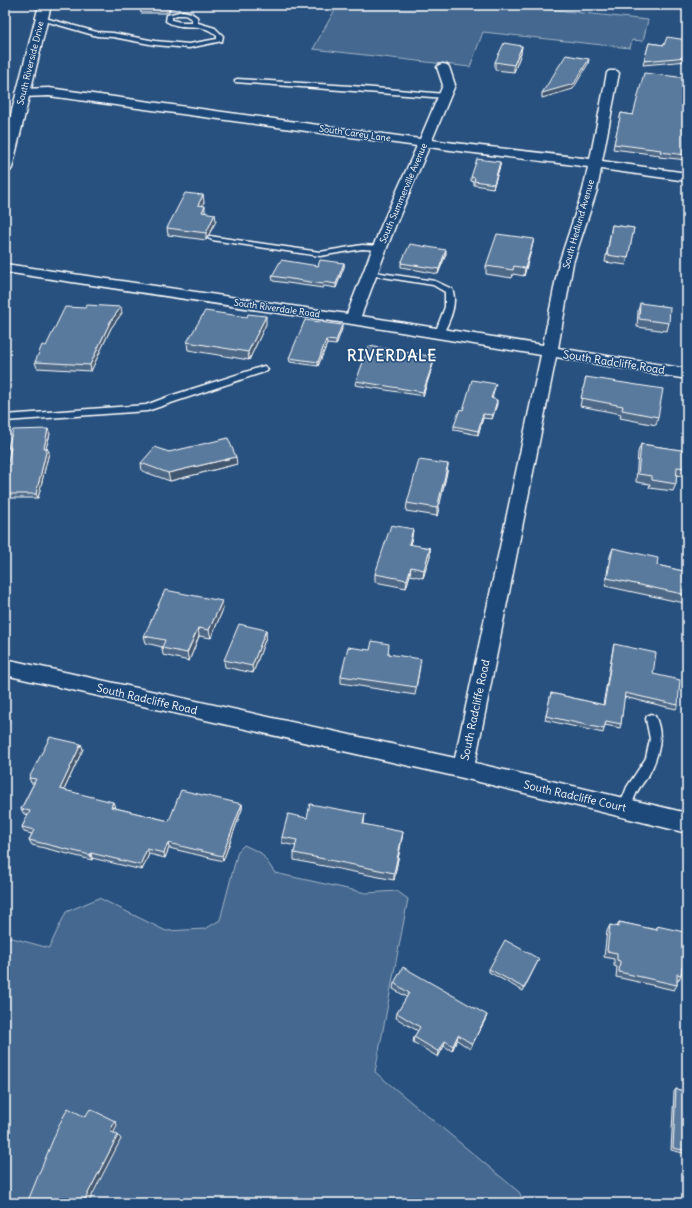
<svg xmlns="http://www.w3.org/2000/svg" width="692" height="1208" viewBox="0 0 692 1208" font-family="Delius,sans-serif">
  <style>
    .green { fill: #446890; stroke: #a2b4c8 }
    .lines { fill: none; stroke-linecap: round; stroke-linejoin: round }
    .service-casing { stroke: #fff; stroke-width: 3 }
    .minor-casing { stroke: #fff; stroke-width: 3 }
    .primary-casing { stroke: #fff; stroke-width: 3 }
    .service { fill: #1f4a7a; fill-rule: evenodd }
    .minor { fill: #1f4a7a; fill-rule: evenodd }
    .primary { fill: #1f4a7a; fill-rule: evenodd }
    .wall { fill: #4d6987; stroke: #fff }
    .shaded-wall { fill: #3f556e; stroke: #fff }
    .building { fill: #5a7a9d; stroke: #fff }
    .labels { text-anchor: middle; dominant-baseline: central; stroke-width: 3; stroke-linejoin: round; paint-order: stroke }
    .far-street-label { font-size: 9px; fill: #fff; stroke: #1f4a7a }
    .street-label { font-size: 11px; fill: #fff; stroke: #1f4a7a }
    .district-label { font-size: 15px; font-weight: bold; letter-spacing: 1px; fill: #fff; stroke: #1f4a7a }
  </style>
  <rect width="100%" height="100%" fill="#28517f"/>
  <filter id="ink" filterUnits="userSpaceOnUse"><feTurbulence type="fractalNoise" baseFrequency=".025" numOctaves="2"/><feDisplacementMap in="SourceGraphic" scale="8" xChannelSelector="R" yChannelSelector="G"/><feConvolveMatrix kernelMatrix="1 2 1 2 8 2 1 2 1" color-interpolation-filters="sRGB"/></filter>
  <g filter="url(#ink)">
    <!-- green -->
    <path class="green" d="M339,5H544L547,9L648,20L643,41L632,40L630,48L483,32L470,67L313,49L332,15Z
      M244,845L261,853L275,873L366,893L397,891L408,899L375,1072L519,1192L525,1203H5V936L49,948L66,912L99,898L166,931L205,929L220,920L238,851Z"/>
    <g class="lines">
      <!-- service casing -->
      <g class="service-casing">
        <path id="service" d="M183,11L191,13L197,17L198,23L215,28L223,36L222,41L189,48L155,45L113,37L97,36L38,19L41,17L97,32L113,33L155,41L189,44L217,39V36C201,20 182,32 166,21L167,15ZM177,15H185L192,19V22H180L172,20V17Z
          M237,79L351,86L445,94L448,96L445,98L235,82V80Z
          M209,236L320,252L362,245L380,246L384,248L380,250L362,249L320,256L212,240L208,238Z
          M367,271L435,281L452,289C458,303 449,323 442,335H439L435,333L445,307V292L433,285L370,275H367Z
          M264,366L268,369L267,371L147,411L5,421V415L146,405L170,396Z
          M651,714L655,716C665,736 658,758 648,776C644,782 639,787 636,794C633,800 632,806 629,812L625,813L621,812L619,808L627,787L646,758L650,739L646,719L647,716Z"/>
      </g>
      <!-- minor casing -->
      <g class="minor-casing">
        <path id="minor" d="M443,64L447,65L449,67L455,85L432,140C484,147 537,152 590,159L607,73L609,71H617L619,73L602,161L687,173V181L601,169L597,190L573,263L558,348L687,369V379L556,357L475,763L687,813V833L463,778L5,675V659L455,758L541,355L352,324L5,272V264L347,314L382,224L417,146L49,96L22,97L18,96L16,93L18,90L22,89L49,88L420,139L443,85L437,67L439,65ZM429,147C482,155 535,159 588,167L583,190L559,263L543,345L361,316L396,224Z"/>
      </g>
      <!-- primary casing -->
      <g class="primary-casing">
        <path id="primary" d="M39,5H51L12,168L10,171L5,172V138Z"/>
      </g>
      <!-- service -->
      <use href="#service" class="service"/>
      <!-- minor -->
      <use href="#minor" class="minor"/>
      <!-- primary -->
      <use href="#primary" class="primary"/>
    </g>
    <!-- wall -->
    <path class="wall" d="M139,5H175L174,8H170L169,12H166V13H141Z
      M687,40V61L643,65L649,43L664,45Z
      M522,46L521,53L514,72L495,70V62Z
      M687,78V160L659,157V155L613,149L621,113L633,115Z
      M500,162V166L493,188L474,185V182L471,181V177Z
      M204,202L202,206L205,212L216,221L206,240L168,235L167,228Z
      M684,203L687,204V227L682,226L683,209Z
      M612,225L634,228L626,265L605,262Z
      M532,247L524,276L513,274L512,278L486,274V266Z
      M446,254L438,274L401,267V263Z
      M344,263V267L336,288L324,286L323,288L273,281L272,276L318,266Z
      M640,303L669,323L667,331L637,327L638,311Z
      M122,313L111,328L91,371L37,368L35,362L46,346Z
      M266,324L249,360L188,350L187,342Z
      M342,329L336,345L327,344L318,366L290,362L289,358Z
      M435,357L434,361L423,396L355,385L356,381Z
      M586,377L658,417L656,425L620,418L621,414L580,406Z
      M495,388L492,399L497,404L492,419L483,418L478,435L454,430V426L463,410Z
      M50,434L46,448L49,452L38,498H5V488L8,477L6,473L10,451L8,447Z
      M641,444L687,451V477L676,475V484L673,491L649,488L650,484L636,482L638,452Z
      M169,452L237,464L170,481L142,471L141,463Z
      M448,464L447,472L437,516L406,511L407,503Z
      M413,529L412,537L410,545L430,548V556L423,578L410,575L406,588L375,582V574Z
      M613,548L657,565L687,572V596L684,603L605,586L610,556Z
      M222,601L223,609L211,638L199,636L189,661L163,655L162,648V647L146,643L144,636Z
      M266,630V637L253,673L225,667L224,660Z
      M614,644L653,674L678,705L676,709L624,697L621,724L620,728L605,725L603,733L545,720L551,693L603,705L613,648Z
      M370,650L389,652V654L420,666L415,695L341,683V676Z
      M83,749L64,790L115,808L169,821L242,804V809L223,861L169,848L165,858L149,854L142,870L92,858V860L32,845L29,840L32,834L24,832L22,827L28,815L24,814L21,809L34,783H31L29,778Z
      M365,814L364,824L402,838L394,880L294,860V853L296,846L282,843V837L307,818Z
      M619,922L655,930L657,926L687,936V975L681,973V975L678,981H677V985L674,990L616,977L617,967L614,966V959L604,957L607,931L610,925L617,927Z
      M539,959L523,991L489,972V969Z
      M394,983L487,1015L485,1020L470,1049L457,1040L452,1051L444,1046L438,1057L413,1042L414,1037L418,1031L396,1018L397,1013L407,997L393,989Z
      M676,1089L687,1092V1154L671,1150L674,1092Z"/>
    <!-- shaded-wall -->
    <path class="shaded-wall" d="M169,5H170V8L169,12Z
      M522,46L521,53L514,72V65Z
      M589,59L588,64L573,89L542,98V93Z
      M500,162V166L493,188L494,184Z
      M203,195L204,202L199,212L198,205Z
      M205,206V213L202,212Z
      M215,214L216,221L206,240V233Z
      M534,239L532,247L524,276L525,268Z
      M446,250V254L438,274L439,269Z
      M344,263V267L336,288V284Z
      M121,307L122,313L111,328L91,371L90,365L110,322Z
      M266,316V324L249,360L248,352Z
      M342,325V329L336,345V341Z
      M326,340L327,344L318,366V362Z
      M435,357L434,361L423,396V392Z
      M497,400V404L492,419L493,415Z
      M483,414V418L478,435V431Z
      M48,429L50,434L45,452L44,448Z
      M47,448L49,452L38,498L36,494Z
      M236,457L237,464L170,481L168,473Z
      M448,464L447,472L437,516V508Z
      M413,529L412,537L408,552L409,544Z
      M430,548V556L423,578L424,570Z
      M411,567L410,575L406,588L407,580Z
      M222,601L223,609L211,638L209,630Z
      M198,628L199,636L189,661L187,653Z
      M266,630V637L253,673L252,666Z
      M6,713L9,719L5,740V718Z
      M81,744L83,749L62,794L60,789Z
      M113,802L115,807H111Z
      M242,804V809L223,861L222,856Z
      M403,832L402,838L394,880V873Z
      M168,843L169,848L165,858L164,853Z
      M147,849L149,854L142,870L140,865Z
      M91,853L92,858V860L90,855Z
      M487,1015L485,1020L470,1049L472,1044Z
      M458,1035L457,1040L452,1051L453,1046Z
      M445,1041L444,1046L438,1057L439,1052Z
      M115,1121L117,1125L113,1135L110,1131Z
      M118,1135L121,1139L88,1203H83Z"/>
    <!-- building -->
    <path class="building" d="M667,37L687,40V57L644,61L649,43L664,45Z
      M504,43L522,46L514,65L495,62Z
      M566,55L589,59L574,84L542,93Z
      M644,73L687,78V155L660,152L661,150L614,144L621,113L633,115Z
      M477,159L500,162L494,184L474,181L475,178L471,177Z
      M185,193L203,195L198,205L205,206L202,212L215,214L206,233L167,228Z
      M684,203L687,204V221H683Z
      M612,225L634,228L628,258L607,255Z
      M497,234L534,239L525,268L514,266L513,270L486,266Z
      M410,244L446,250L439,269L401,263Z
      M281,260L318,266L320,260L344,263L336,284L324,282L323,284L272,276Z
      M640,303L670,307L669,323L639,319Z
      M87,305L121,307L110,322L90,365L35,362L42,345L46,346L65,307L85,308Z
      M205,311L247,317L248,314L266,316L248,352L187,342Z
      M305,320L342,325L336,341L326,340L318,362L289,358Z
      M369,346L435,357L423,392L356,381Z
      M586,377L663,389L658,417L622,410L623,406L581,398Z
      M472,380L496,384L491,398L497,400L493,415L483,414L478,431L454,426L460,409L463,410Z
      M48,429L44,448H47L36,494H5V488L9,473H6L11,447H8L13,430Z
      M228,438L236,457L168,473L141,463L155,447L169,452Z
      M641,444L687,451V468L677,467L676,484L652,480V476L638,474Z
      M419,460L448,464L437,508L407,503Z
      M391,525L413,529L409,544L430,548L424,570L411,567L407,580L375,574Z
      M613,548L658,558L657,565L687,572V595L607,578Z
      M165,590L222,601L209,630L198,628L187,653L162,648L165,640L144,636Z
      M239,624L266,630L252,666L224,660Z
      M372,641L389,644L388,654L421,659L416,687L341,676L348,647L370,650Z
      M614,644L656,653L653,674L680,680L678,705L625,693L621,724L606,721L604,729L546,716L551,693L604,705Z
      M50,737L81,744L60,789L113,802L111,807L169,821L181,790L242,804L222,856L168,843L164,853L147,849L140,865L91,853L90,855L29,840L34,830L22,827L30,811L21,809L36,779L29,778Z
      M310,804L365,814L363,824L403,832L394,873L294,853L297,840L282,837L288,814L307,818Z
      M619,922L657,930V926L684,932V935L687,936V968L682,967L681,975L677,974V985L619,972L620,961L617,960V953L607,951L610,925L619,927Z
      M505,940L539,959L524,988L489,969Z
      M403,967L487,1015L472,1044L458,1035L453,1046L445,1041L439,1052L414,1037L420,1027L397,1013L409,993L394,983Z
      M676,1089L687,1092V1151L673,1148Z
      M68,1108L85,1117L90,1109L115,1121L110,1131L118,1135L83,1203H27L59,1125Z"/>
  </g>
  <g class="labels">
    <!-- far-street labels -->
    <g class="far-street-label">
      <text transform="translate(30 63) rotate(-76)">South Riverside Drive</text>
      <text transform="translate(355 133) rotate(8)">South Carey Lane</text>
      <text transform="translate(403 193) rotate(-67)">South Summerville Avenue</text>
      <text transform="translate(578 224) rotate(-74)">South Hedlund Avenue</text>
      <text transform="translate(277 308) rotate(8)">South Riverdale Road</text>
    </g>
    <!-- street labels -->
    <g class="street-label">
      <text transform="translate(614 362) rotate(9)">South Radcliffe Road</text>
      <text transform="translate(147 699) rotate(13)">South Radcliffe Road</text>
      <text transform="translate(475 710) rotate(-78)">South Radcliffe Road</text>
      <text transform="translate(575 796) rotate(13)">South Radcliffe Court</text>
    </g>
    <!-- district labels -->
    <g class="district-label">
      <text x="392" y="355">RIVERDALE</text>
    </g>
  </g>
  <!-- margin -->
  <rect width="692" height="1208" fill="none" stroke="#1f4a7a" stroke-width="20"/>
  <rect x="10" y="10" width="672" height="1188" fill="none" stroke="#fff" stroke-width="1.5" filter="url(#ink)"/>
</svg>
